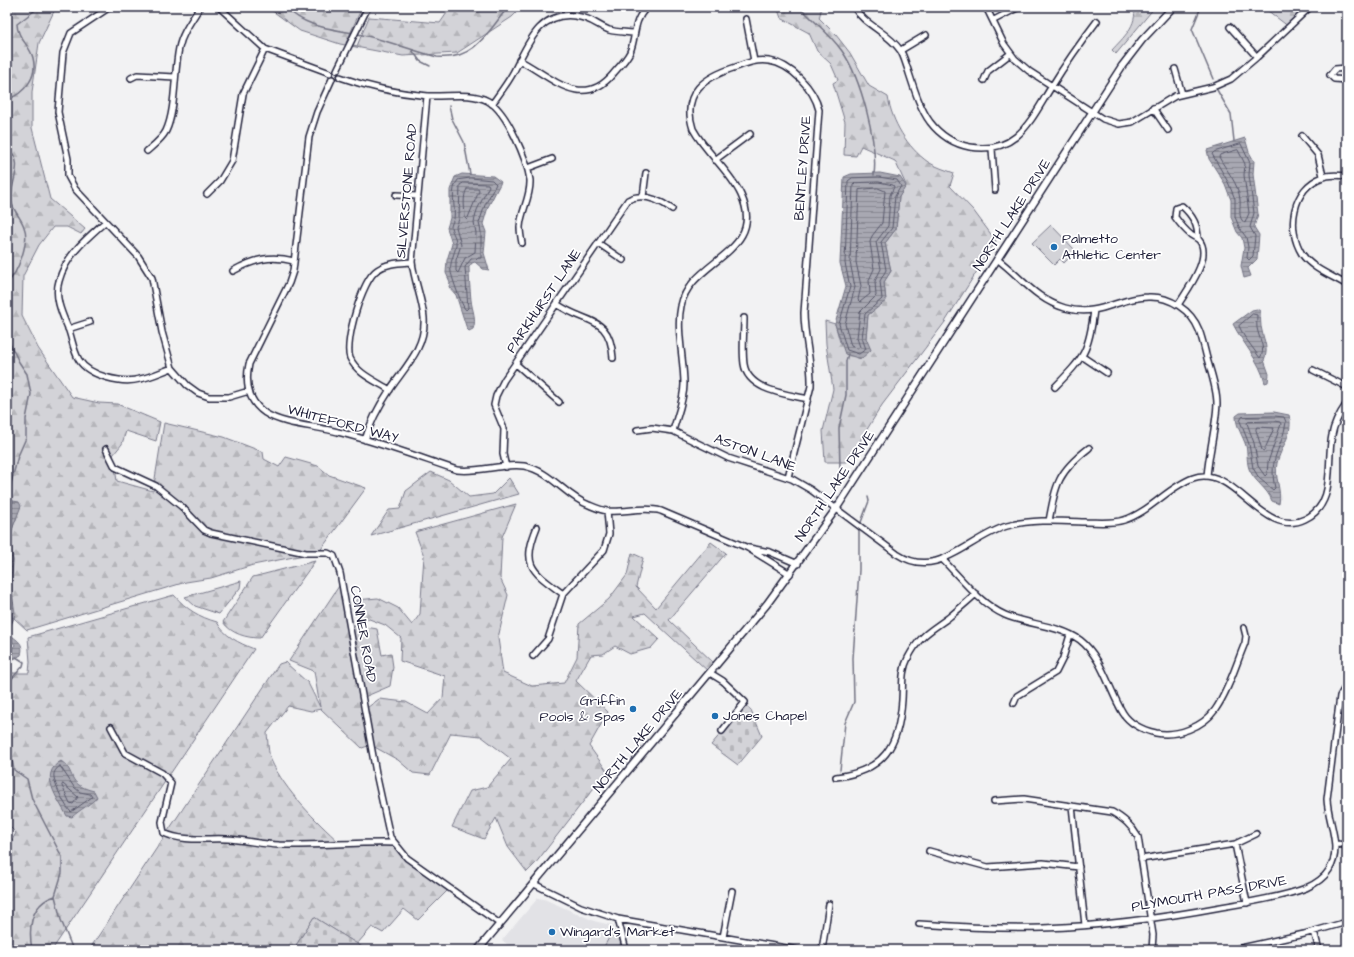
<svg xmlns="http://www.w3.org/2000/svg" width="1354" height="957" viewBox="0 0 1354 957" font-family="'Architects Daughter',sans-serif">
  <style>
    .built { fill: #e2e2e6 }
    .forest { fill: url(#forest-firs); stroke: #7a7a8a }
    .cemetery { fill: url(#cemetery-stones); stroke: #7a7a8a }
    .garden { fill: #d3d3d8; stroke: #7a7a8a }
    .water { fill: url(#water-rules); stroke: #727282 }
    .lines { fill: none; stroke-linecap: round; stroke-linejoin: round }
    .shore { stroke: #58586b; stroke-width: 1 }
    .stream { stroke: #727282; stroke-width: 1.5 }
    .minor-casing { stroke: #22223b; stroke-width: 8 }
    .major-casing { stroke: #22223b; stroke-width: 9 }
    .minor { stroke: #fff; stroke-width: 5 }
    .major { stroke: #fff; stroke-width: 6 }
    .poi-dot { fill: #1f6fb2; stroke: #fff; stroke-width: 1.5 }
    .labels { text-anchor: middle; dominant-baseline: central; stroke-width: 3.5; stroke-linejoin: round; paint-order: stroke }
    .street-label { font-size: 14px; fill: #22223b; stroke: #fff }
    .poi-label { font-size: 14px; fill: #22223b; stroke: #fff; text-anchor: start }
  </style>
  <defs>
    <pattern id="forest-firs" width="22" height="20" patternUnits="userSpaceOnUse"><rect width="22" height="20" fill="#d3d3d8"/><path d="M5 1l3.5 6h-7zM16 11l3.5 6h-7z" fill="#b5b5ba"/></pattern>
    <pattern id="cemetery-stones" width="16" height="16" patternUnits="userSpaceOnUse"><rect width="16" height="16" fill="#d3d3d8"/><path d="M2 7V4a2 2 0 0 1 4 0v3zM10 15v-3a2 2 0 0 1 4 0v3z" fill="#b5b5ba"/></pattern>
    <pattern id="water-rules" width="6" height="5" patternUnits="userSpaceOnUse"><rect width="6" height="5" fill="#a8a8b2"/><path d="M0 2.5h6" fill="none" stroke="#888892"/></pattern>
  </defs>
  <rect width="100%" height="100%" fill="#f2f2f3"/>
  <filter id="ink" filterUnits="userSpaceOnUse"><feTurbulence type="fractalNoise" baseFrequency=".025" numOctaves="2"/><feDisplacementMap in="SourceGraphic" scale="8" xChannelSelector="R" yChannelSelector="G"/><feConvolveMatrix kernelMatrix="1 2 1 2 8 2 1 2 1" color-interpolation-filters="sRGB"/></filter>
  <g filter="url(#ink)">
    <!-- built -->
    <path class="built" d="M538,898L544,899L594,921L615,926L602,950H514L502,940Z"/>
    <!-- forest -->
    <path class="forest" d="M7,7H56L39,43L32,92V128L50,199L85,229L81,234L67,227H53L39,245L23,276L22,316L38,348L72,397L99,403L117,404L160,422L156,441L126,431L122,444L113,455L117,481L153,491L164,423L224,437L263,452L264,459L279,467L286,457L318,466L329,475L366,488L319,552L253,565L211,578L186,582L27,630L14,618L10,575L13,561L9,537L17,517L13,501L7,500Z
      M267,7H362L346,43L357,46L369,17L440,23L451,7H522L512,17L457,53L403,56L340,44L300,31Z
      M777,7H822L819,18L836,35L850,53L869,86L888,97C892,122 907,147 928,162C936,167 946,170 954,173L950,186L973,210L996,241L945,322L882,405L847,462H825L823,431L833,389L826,344L825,321L835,324L840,342L866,338L868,315L886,300L884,282L891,271L885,243L896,229L899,197L906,185L895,161L861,146L856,156L844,155L845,122L833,83L838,80L831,64L817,51L809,33L781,18Z
      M1134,7H1155L1116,54L1112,50C1123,38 1138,25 1134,7Z
      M1263,7H1310L1289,27Z
      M431,472L449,480L469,497L493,494L509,478L519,494L371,536L389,510L400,509L406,491Z
      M516,504L502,537L500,578L508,595L498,638L503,673L532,686L564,683L577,657L579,624L609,599L627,575L632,553L643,558L636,587L656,608L711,542L726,553L669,620L716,665L710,673L645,613L634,616L659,639L651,648L630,654L615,646L603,654L591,655L576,681L608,712L589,746L607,771L535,864L527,872L508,847L496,818L484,839L452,827L470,791L487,787L511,759L481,736L451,733L430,775L413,773L398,760L371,745L362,748L321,709L311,711L288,706L267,733C268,741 268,753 271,760C285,791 316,821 340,843H394L399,849L447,885V891L418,920L404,909L383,933L372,927L357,944L314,917L293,950H89L279,664L285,662L308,683L320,707L314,671L289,661L341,583L349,624L377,629L382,655L391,653L393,667L390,686L362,698L364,710L379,699L406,702L428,714L443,698L445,676L400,661L401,638L385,625L356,614V600L378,598L398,608L412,625L420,614L424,556L415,532Z
      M315,561L260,638C247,638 231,634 223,622L253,577Z
      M241,581L240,588L219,614L195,606L185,597Z
      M174,595C186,609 199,617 217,622C224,636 239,643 254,649L52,950H7V849L16,833L7,824V673H29L30,662L28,637Z
      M613,931L618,934L623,950H602Z"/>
    <!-- cemetery -->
    <path class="cemetery" d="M745,705L751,710L762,736L738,765L711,745Z
      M314,917L367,950H293Z"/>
    <!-- garden -->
    <path class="garden" d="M1051,225L1076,251L1064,263L1060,259L1054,265L1032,243Z"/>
    <!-- water -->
    <path class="water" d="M1245,138L1249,152L1254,161L1253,174L1258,214L1254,227L1259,235L1257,259L1248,268L1251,276L1244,278L1241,266L1244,248L1242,238L1237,232L1231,217V200L1225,184L1209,159L1207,150Z
      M880,173L900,177L906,186L899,197L896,229L885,243L891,271L884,282L886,301L868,315L866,338L871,350L861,359L845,354L835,324L846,286L840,263L844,177L851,174Z
      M462,174L493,176L501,182L488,207L483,224L486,232L484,253L489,270L483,269L475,262L472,263L469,267C469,278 470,289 471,300C472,310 477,319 473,329L469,331L467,329L456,295L449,287L450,282L446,273L447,260L452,244L447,228L450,218V190L455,177Z
      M1257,309L1260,311C1261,317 1260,325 1262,331C1264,341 1269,349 1264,360L1269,374L1268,382L1265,383C1260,361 1243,344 1233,324L1252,310Z
      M1274,412L1289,415C1294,433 1281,447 1277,463C1274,477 1282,490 1279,504L1272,501C1267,488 1256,483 1250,471C1246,463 1248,454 1246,446C1243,436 1236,427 1236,416L1240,413Z
      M7,500L19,502L21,506L9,537L13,561L11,587L15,613L14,618L8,631C14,641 25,640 21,655L14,659L7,658V650L10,651L15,645L13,642L7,640Z
      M61,761C77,772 65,784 94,791L97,797C94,802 78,811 72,817L67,816C58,799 38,774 61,761Z"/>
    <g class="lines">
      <!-- shore -->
      <path class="shore" d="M1241,144L1250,163L1249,175L1254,213L1250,227L1255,236L1253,256L1249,260L1247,258L1248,247L1246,237L1240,229L1235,217V199L1228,182L1212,154L1214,152Z
        M1238,150L1245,164L1244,175L1249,213L1245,223C1237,218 1241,208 1240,200C1239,184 1226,170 1219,157L1220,155Z
        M879,177L897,180L901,186L895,196L892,228L881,242L886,270L880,281L882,299L865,314L862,338L866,349L859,354L847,350L839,324L850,287L845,263L848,181L852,178Z
        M471,178L492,180L496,184L485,205L479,223L481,232V258L471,259L465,267L468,308L466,310C462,307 452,278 451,272C449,262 455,254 456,245C457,238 452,233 451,227C451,225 453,221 454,219C456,206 449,190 458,180Z
        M879,182L893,185L894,187L890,195L888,226L876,242L881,269L875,281L876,296L860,312L857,338L860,347L858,349L851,346L845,324L855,287L850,262L853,185L855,183Z
        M464,183L488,184L489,186L477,210L474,222L476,233L475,252L465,258L458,273L456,271V260L461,245L456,227L459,219L460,185Z
        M878,188L885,191L882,223L872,236L870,242L874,269L869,280L870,294L860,302L858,300L861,286L856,262L859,190Z
        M467,189H478L479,191L467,220L465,218C465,210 462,196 467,189Z
        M1253,314L1257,315C1257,320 1256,327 1258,332C1260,340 1266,350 1260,358L1244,336L1239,326Z
        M1274,416L1284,417L1286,422C1282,450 1268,457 1275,488L1273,490L1259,478L1253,468L1249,444L1240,421L1242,417Z
        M1274,421L1280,422L1281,424L1268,462L1267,474L1265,476L1258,466L1254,443L1247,423L1248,422Z
        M1257,427L1274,428L1264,451L1262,450L1256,430Z
        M60,766L74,787L80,792L90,794L92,797L71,812C66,808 54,784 54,777C53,772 57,768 60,766Z
        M63,784L78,797L73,804L70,803L62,786Z"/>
      <!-- stream -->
      <path class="stream" d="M285,7C310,31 336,28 367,36C391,42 414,51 437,57C474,61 488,32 508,7
        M800,7C814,22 830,34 842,51C861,78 878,143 874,175
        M1201,7L1192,29L1213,79
        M412,50L420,61L430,66
        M1217,90L1231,114L1234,141
        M7,100C24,93 38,78 33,58C30,45 17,38 17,24L34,11L37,7
        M449,106L452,119L464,142L470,174
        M7,148C25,161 12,179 11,196C10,208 21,217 24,227C30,241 18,273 7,283
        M7,338L19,362L27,374L31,394L26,419V438L18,456L7,499
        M840,469L839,428L846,395V361L848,354
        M860,525L869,501L868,497
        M7,684L23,666L24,662L16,657
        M7,744L10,750L14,770L27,779L32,799L62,857V873L55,896L61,920L73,950
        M840,770L845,723L854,702L853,658L859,570V528
        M32,950C28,927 30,904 55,896"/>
      <!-- minor casing -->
      <g class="minor-casing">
        <path id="minor" d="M110,7L71,33L63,53L58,112L68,159V176L75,189L138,256L152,278L162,332L172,368L187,385L198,393L209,397H229L249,391
          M219,7L265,49L330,73
          M854,7C864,25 888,32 900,50C903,54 905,61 907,67C913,85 919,107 930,122C940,135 954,144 970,147C1018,155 1031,119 1052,86C1066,63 1081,42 1097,21
          M986,7L1004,44L1015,59L1029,71L1103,119L1119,124L1132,122L1175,96L1213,87L1231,79L1257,57L1310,7
          M746,19L754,61
          M994,20L1019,7
          M1230,27L1257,57
          M901,50L926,35
          M519,60C550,76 582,111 613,74C619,67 626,60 630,52C637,35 632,22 647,7
          M1347,68L1335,69L1330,75L1334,79L1347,80
          M1175,69L1182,94
          M337,70L368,7
          M340,77C370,88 396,93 428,96C448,97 471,92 488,101C507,111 527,160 530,180C531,197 521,211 520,227C520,232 521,238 522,243
          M131,78L137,75L175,77
          M332,79L317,112L309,137L293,271L289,283L249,364C245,383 248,401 265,413C283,425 317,426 338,432C378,442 418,457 457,470C479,473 502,463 524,466C551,471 565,496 589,505C594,507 601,510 607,511C625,513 643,506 661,511L748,548L790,574
          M984,80L988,71L1010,54
          M492,104C500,93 507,84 513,73C527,47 538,11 575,16C592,18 596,25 609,30C616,32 625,32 633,33
          M1153,108L1168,130
          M1302,136L1318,155L1323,176
          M992,149L995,190
          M147,151C154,145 162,139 166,131C176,110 174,72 179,48C182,33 192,20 200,7
          M715,160L750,134
          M528,168L552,159
          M1347,176C1339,175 1330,174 1323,177C1292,188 1286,229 1302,254C1312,269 1333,276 1347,285
          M207,194L220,181L232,161L243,94L265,49
          M396,195L417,196
          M643,197L646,173
          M105,222C86,239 66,255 59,281C54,297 62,314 68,328C72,338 73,350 79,360C89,376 122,384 140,379C151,377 161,372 172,368
          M598,243L623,260
          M997,259C1020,276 1036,300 1065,308C1100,318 1118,297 1148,297C1170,296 1191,310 1199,330C1203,340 1205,352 1208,362C1212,375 1217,390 1217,404C1216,427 1209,452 1207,476
          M233,271C254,259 271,255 294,261
          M557,304C586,325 610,314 613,358
          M1178,305C1187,290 1213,257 1199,240C1197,238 1194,237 1191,235C1185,230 1180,224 1175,217L1176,208L1182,206C1193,216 1198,225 1198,239
          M744,318C744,333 742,349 744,364C748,391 787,394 808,399
          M68,329L90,322
          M1083,357L1107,373
          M516,364L559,402
          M1313,370L1347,387
          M1055,387C1084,357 1089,352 1094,310
          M390,390C376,381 357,374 350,358C344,343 362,280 377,270C387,263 399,263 412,262
          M637,430L652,428L673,431L728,458L792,479L811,490L897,554C938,581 969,537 1007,526C1032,519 1059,521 1085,522C1098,522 1111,524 1124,520C1150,512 1168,487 1193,478C1235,463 1262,540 1305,519C1337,504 1326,464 1332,435C1334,423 1340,413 1347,403
          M673,431C677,416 684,400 684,384C684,360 676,329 681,306C689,260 768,253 741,195C730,171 706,153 693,129C681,92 705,77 736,67C747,63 757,59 769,61C791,64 814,89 819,110L804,313C804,338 812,361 811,386L788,477
          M365,440C370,423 379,406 389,391C404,368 426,348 424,318C423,302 414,280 412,262L427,96
          M106,449L115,467L156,486L182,507L204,530L211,533L306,553H328L334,556L340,573L376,773L390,837L407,858L500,924
          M506,467L503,454L504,429L494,405L496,396L504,380L628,200C643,192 659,200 672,209
          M1049,521C1056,483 1058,472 1089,448
          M537,527C521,566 532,571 563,594
          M749,548L770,552L798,564
          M942,559C961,578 980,604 1005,615C1029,625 1059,625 1080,640C1102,657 1109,690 1123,713C1130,724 1143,730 1156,733C1177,737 1203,727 1215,710C1229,690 1236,664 1245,643L1246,636L1244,628
          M533,656L548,639L563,594L604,550L609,534L607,511
          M710,673L723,681L745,702L722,731
          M1014,703L1017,696L1056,672L1063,658L1070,635
          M111,727L125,753L162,773L171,783L162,822L164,833C183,842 206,838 227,839C244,840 261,844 279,845C317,846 356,842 394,843
          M836,777C884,771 899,746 902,700C903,686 901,671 908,658C920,635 929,632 948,618C958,610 967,602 976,594
          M994,801L1024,799L1112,812C1124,819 1131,825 1138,837L1153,935L1152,950
          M1072,806L1085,925
          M1235,844L1247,903
          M1336,844L1347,845
          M929,851L988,867L1043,863L1079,867
          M1141,859L1235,844L1256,834
          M534,884L581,907L618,919L798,950
          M618,919L626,950
          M919,924C960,927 1002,929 1043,928C1103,926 1162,918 1221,907C1246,903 1283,897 1306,888C1315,884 1324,878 1329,870C1343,847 1328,823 1327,799L1340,696L1347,684
          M1314,931L1319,950
          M723,937L732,891
          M822,950L829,904
          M1232,950L1304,934L1347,922"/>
      </g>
      <!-- major casing -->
      <g class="major-casing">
        <path id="major" d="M478,950L767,604L836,509L1122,66L1142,40L1173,7"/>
      </g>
      <!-- minor -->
      <use href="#minor" class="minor"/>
      <!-- major -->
      <use href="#major" class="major"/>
    </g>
  </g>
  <!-- markers -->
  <g class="poi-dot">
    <circle cx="1054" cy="247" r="4"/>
    <circle cx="633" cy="709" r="4"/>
    <circle cx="715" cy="716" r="4"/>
    <circle cx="552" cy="932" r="4"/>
  </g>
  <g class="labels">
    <!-- street labels -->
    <g class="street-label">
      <text transform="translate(803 168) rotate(-86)">BENTLEY DRIVE</text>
      <text transform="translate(407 191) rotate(-85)">SILVERSTONE ROAD</text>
      <text transform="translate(1012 215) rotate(-57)">NORTH LAKE DRIVE</text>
      <text transform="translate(544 301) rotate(-56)">PARKHURST LANE</text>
      <text transform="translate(343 424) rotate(15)">WHITEFORD WAY</text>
      <text transform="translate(755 453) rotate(20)">ASTON LANE</text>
      <text transform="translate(835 486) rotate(-56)">NORTH LAKE DRIVE</text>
      <text transform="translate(363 634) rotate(80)">CONNER ROAD</text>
      <text transform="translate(638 741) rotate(-50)">NORTH LAKE DRIVE</text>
      <text transform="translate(1209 894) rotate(-10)">PLYMOUTH PASS DRIVE</text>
    </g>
    <!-- poi labels -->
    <g class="poi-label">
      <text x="1062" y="239">Palmetto<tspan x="1062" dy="16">Athletic Center</tspan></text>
      <text x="625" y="701" text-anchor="end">Griffin<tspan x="625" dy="16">Pools &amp; Spas</tspan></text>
      <text x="723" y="716">Jones Chapel</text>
      <text x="560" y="932">Wingard's Market</text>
    </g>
  </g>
  <!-- margin -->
  <rect width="1354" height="957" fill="none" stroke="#fff" stroke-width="24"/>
  <rect x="12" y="12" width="1330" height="933" fill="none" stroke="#22223b" stroke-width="1.5" filter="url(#ink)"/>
</svg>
